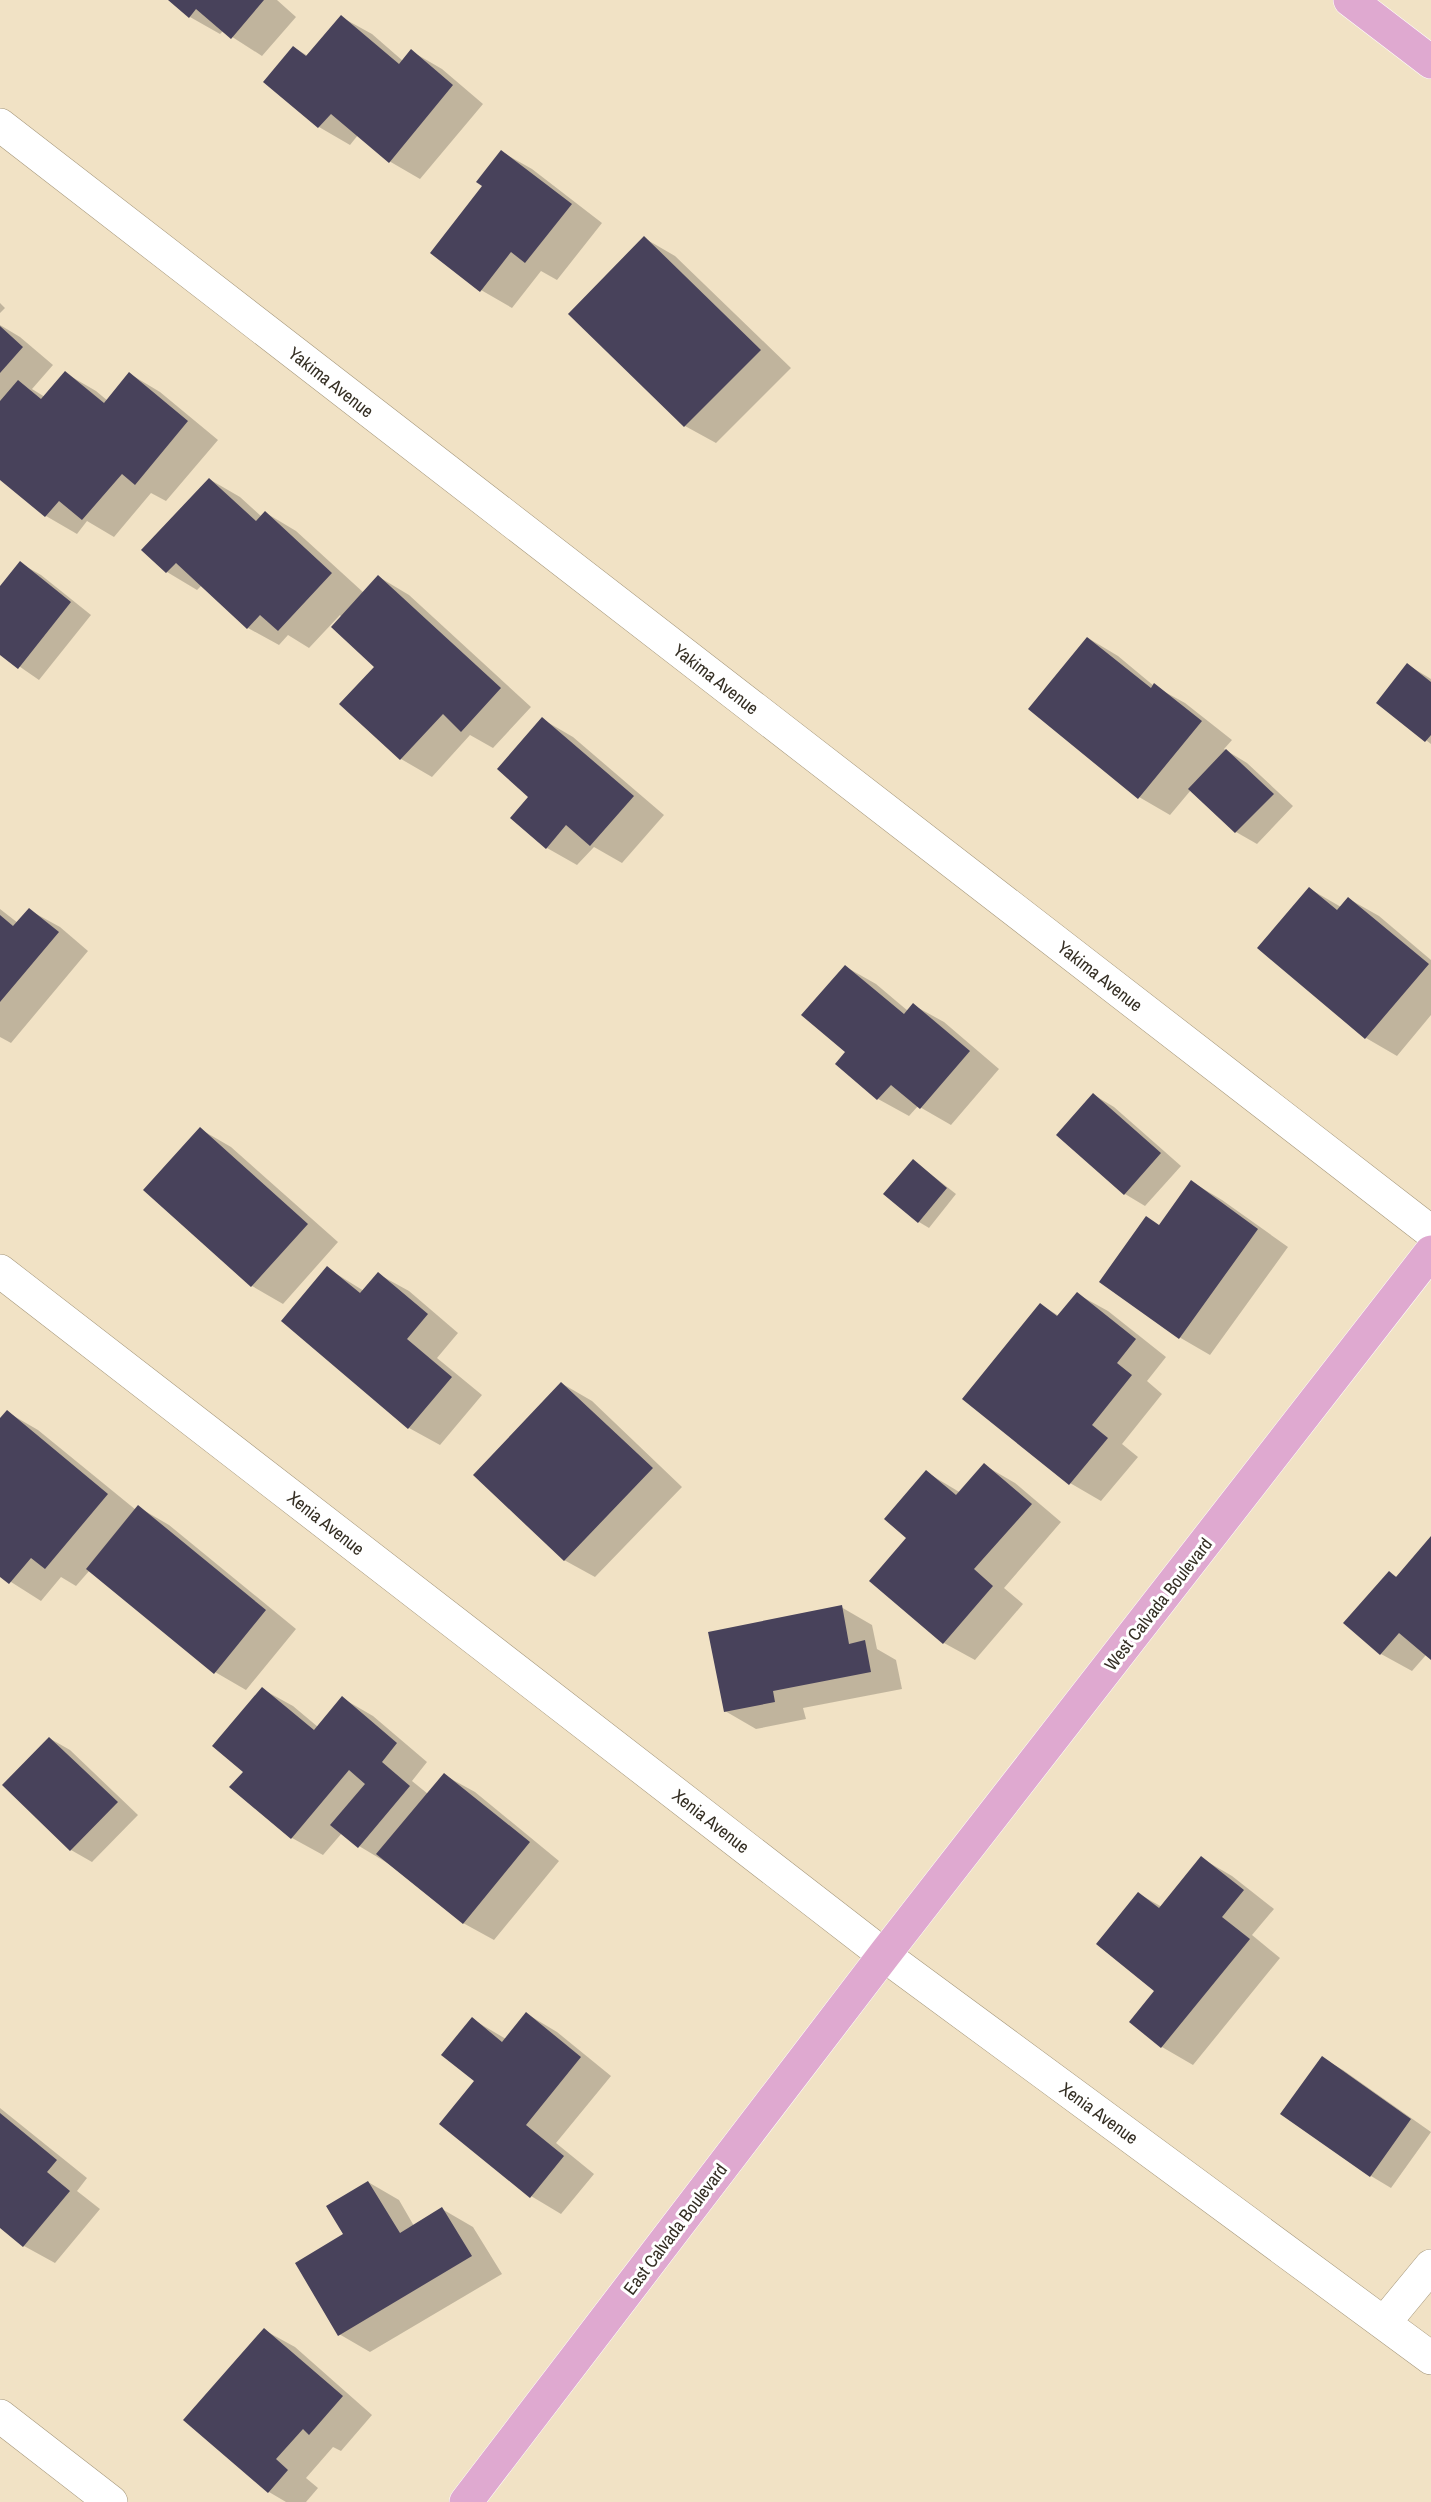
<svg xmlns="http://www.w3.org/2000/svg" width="1431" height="2502" viewBox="0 0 1431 2502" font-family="'Archivo Narrow',sans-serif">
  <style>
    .shadow { fill: #0003 }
    .building { fill: #48425b }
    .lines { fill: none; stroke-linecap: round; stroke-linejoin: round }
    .minor-casing { stroke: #a6987c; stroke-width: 34 }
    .major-casing { stroke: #fff; stroke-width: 34 }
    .minor { stroke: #fff; stroke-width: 33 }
    .major { stroke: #dfa9d0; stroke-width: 33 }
    .labels { text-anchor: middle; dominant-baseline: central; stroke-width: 6; stroke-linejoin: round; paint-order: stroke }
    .street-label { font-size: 18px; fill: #352f24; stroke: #fff }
  </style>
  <rect width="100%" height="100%" fill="#f1e2c5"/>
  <!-- shadow -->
  <path class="shadow" d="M171,0H277L296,17L262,56L223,31L220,34L190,17Z
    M341,17L372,34L403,61L411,51L442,69L483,104L420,179L389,161L358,135L350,145L319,127L265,82L293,47L308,56Z
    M502,152L532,169L602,223L557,280L541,271L512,308L481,290L484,186Z
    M644,238L675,256L791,368L716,443L685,426Z
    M0,303L5,308L0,313Z
    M0,325L20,337L53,365L32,389L45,397L65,373L96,391L108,401L130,374L160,392L218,440L166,501L151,493L114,537L87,521L77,534L46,516L0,478Z
    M209,479L240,497L262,517L266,513L296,531L364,593L379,577L409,595L531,707L493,748L470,735L432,777L401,759L341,704L376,667L340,615L309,648L288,635L279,645L248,628L202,585L197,590L167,572L143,550Z
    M20,563L41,575L91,615L39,680L0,653V588Z
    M1088,638L1118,656L1154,686L1185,703L1232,740L1224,749L1247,763L1293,806L1257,844L1236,832L1191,790L1170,815L1139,797Z
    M1408,665L1431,679V744L1378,703Z
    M542,719L573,737L664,815L622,863L594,847L577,865L547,848L531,797Z
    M1310,889L1341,907L1349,899L1379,916L1431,960V1015L1397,1056L1366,1038L1259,948Z
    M0,909L18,923L29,910L60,927L88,951L11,1043L0,1037Z
    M846,967L876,984L908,1011L913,1005L944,1022L999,1069L951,1125L918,1106L909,1116L878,1099L848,1052Z
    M1094,1095L1114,1107L1181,1166L1145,1206L1125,1194Z
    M200,1129L231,1147L338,1242L283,1304L252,1286L145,1190Z
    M914,1161L956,1194L929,1228L919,1222Z
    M1192,1182L1222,1200L1288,1247L1210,1355L1179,1337L1147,1218L1160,1226Z
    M327,1268L364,1291L378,1274L409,1291L458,1333L437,1358L482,1395L440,1445L409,1428Z
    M1077,1294L1108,1311L1166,1357L1147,1381L1162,1394L1122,1444L1138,1457L1101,1501L1070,1483L1041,1305L1059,1316Z
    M561,1383L592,1401L682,1487L595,1577L564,1560Z
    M7,1412L38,1430L136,1510L138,1507L169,1525L296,1629L246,1690L215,1672L90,1570L76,1586L61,1577L41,1601L0,1575V1421Z
    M984,1465L1015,1483L1061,1522L1004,1588L1023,1604L975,1660L944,1643L872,1580L908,1537L926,1472L961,1493Z
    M1431,1538V1658L1426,1655L1412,1671L1381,1654L1389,1573L1397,1577Z
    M841,1607L872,1625L877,1649L896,1660L902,1689L803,1708L806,1719L756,1729L725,1711Z
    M262,1689L293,1706L318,1727L342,1698L373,1716L427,1762L412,1781L428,1794L444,1775L475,1792L559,1861L494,1940L463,1923L389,1864L359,1846L342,1833L323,1855L292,1838L245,1772Z
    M49,1738L70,1750L138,1815L92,1862L71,1850L4,1785Z
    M1201,1858L1232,1876L1274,1909L1252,1935L1280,1958L1193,2065L1162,2047L1131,2022L1157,1991L1139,1894L1162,1907Z
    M527,2014L557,2032L611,2076L556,2143L594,2174L561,2214L531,2196L476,2081L472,2019L506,2039Z
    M1322,2058L1343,2070L1431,2132L1391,2188L1371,2176Z
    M0,2108L87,2178L77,2191L100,2209L55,2263L24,2246L0,2226Z
    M368,2182L399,2200L414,2226L442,2209L473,2227L502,2274L370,2352L339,2334L346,2235Z
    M264,2330L295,2347L372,2415L341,2451L333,2447L306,2478L318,2488L306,2502H286L269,2492Z"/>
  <!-- building -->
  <path class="building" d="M168,0H264L231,39L196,9L189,18Z
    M341,15L399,64L411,49L453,85L389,163L331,114L318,128L263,82L293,46L306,56Z
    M501,150L572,204L525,263L511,252L480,292L430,253L482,186L476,182Z
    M644,236L761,350L684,427L568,314Z
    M0,326L23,347L0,373Z
    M65,371L104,403L129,372L188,421L135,485L122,474L82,520L59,501L45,517L0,480V401L18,380L41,399Z
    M209,478L256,521L265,511L332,573L278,631L260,615L247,629L176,563L166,573L141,550Z
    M20,561L71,602L18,669L0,655V586Z
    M378,575L501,688L461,732L443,714L400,760L339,704L374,667L331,627Z
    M1087,637L1151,688L1154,683L1202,721L1138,799L1028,709Z
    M1407,663L1431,682V735L1425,742L1376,703Z
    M542,717L634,796L590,846L566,825L546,849L510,818L528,797L497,769Z
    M1226,749L1274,794L1235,833L1188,789Z
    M1309,887L1337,910L1348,897L1429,964L1365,1039L1257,948Z
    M29,908L59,932L0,1002V915L13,926Z
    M845,965L904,1014L913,1003L970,1051L920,1109L891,1085L877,1100L835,1064L845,1052L801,1015Z
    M1093,1093L1161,1153L1124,1195L1056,1135Z
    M200,1127L308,1224L251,1287L143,1190Z
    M913,1159L947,1188L918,1223L883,1194Z
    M1191,1180L1258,1229L1179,1339L1099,1282L1146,1216L1159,1225Z
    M327,1266L360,1293L378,1272L428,1314L407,1339L452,1377L408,1429L281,1321Z
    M1077,1292L1136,1339L1117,1363L1132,1375L1092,1425L1108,1438L1069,1485L962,1399L1040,1303L1057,1316Z
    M561,1382L653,1468L564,1561L473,1475Z
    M7,1410L108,1494L45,1569L31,1558L9,1584L0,1577V1418Z
    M984,1463L1032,1504L974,1569L993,1586L943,1644L869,1581L906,1538L884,1519L926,1470L956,1495Z
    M138,1505L266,1610L214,1674L86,1569Z
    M1431,1536V1660L1399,1633L1380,1655L1343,1623L1389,1571L1396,1577Z
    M842,1605L849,1644L865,1640L871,1672L773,1691L775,1702L724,1712L708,1632Z
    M262,1687L314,1730L342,1696L397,1743L382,1762L410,1786L358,1848L330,1825L365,1784L349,1770L291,1839L229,1787L243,1772L212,1746Z
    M49,1737L118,1802L70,1851L2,1785Z
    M444,1773L530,1842L463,1924L376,1854Z
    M1201,1856L1244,1890L1222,1917L1250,1939L1161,2048L1129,2022L1154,1991L1096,1944L1138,1892L1159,1908Z
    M526,2012L581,2057L526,2125L564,2156L530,2198L439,2124L474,2081L441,2055L472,2017L502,2042Z
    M1322,2056L1411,2119L1370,2177L1280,2114Z
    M0,2113L57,2160L47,2172L70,2191L23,2247L0,2228Z
    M368,2181L400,2233L442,2207L472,2256L338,2336L295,2263L343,2234L326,2206Z
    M264,2328L343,2396L309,2435L303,2429L276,2459L288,2470L268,2493L183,2420Z"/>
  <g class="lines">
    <!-- minor casing -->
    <g class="minor-casing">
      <path id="minor" d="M0,125L1431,1232
        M0,1271L884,1955L1431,2358
        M1384,2323L1431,2266
        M0,2416L111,2502"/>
    </g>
    <!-- major casing -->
    <g class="major-casing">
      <path id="major" d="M1350,0L1431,62
        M466,2502L884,1955L1431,1252"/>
    </g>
    <!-- minor -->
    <use href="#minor" class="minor"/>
    <!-- major -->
    <use href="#major" class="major"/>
  </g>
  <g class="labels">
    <!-- street labels -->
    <g class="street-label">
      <text transform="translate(331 382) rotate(38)">Yakima Avenue</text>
      <text transform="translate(716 679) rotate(38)">Yakima Avenue</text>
      <text transform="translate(1100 976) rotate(38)">Yakima Avenue</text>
      <text transform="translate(326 1523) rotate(38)">Xenia Avenue</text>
      <text transform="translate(1158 1604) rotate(-52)">West Calvada Boulevard</text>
      <text transform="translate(711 1821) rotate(38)">Xenia Avenue</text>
      <text transform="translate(1099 2113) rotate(36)">Xenia Avenue</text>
      <text transform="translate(675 2229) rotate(-53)">East Calvada Boulevard</text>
    </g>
  </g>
</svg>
